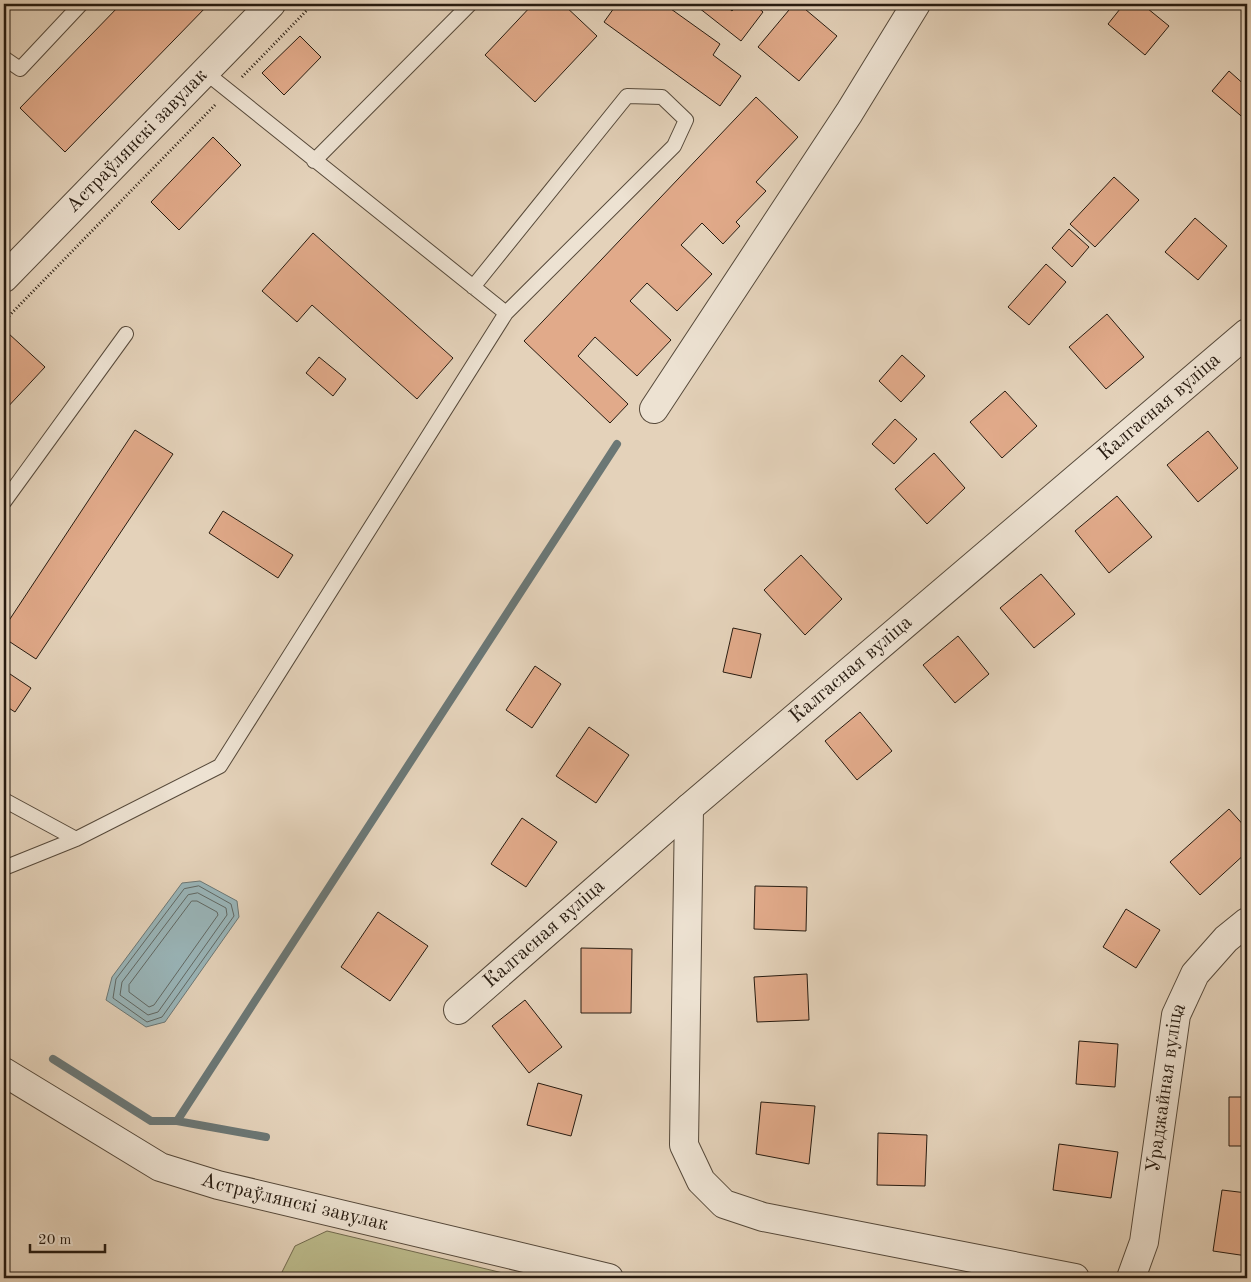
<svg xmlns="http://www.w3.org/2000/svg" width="1251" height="1282" viewBox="0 0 1251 1282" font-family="'Old Standard TT',serif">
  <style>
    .green { fill: #bbba8b; stroke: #716a4e }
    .water { fill: #99b5b9; stroke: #6b7775 }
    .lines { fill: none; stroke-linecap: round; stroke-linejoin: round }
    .shore { stroke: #606864; stroke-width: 1 }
    .stream { stroke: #6b7775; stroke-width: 8 }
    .building { fill: #e1aa8a; stroke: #271b10 }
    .lane-casing { stroke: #56493a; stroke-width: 16 }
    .street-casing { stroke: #56493a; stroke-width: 30 }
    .path { stroke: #271b10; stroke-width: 3; stroke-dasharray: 1 2.5; stroke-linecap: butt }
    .lane { stroke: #ede2d2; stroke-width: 14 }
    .street { stroke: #ede2d2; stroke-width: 28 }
    .labels { text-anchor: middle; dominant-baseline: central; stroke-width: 4; stroke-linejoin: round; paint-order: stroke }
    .street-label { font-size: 20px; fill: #271b10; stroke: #ede2d2 }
  </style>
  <rect width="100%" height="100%" fill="#e4d2ba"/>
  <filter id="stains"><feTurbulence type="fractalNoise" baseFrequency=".004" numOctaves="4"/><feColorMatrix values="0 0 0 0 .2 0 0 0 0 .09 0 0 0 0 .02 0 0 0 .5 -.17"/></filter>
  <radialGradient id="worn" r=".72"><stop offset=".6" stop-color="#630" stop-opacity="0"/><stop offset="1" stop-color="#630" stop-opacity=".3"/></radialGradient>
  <!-- green -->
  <path class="green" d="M327,1231L524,1278H279L295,1246Z"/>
  <!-- water -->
  <path class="water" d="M200,881L237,901L239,917L165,1022L146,1027L106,1000L112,977L182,883Z"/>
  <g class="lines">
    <!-- shore -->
    <path class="shore" d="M199,886L231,904L234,916L162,1017L147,1022L113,998L116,979L184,889Z
      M198,893L226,908L227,915L158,1012L148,1015L120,995L122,982L188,895Z
      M192,901H197L217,912L218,915L154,1005L149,1007L129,992V985Z"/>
    <!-- stream -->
    <path class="stream" d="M53,1059L151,1121H177L617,444
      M177,1121L266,1137"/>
  </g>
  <!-- building -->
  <path class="building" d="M121,4H209L65,152L20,108Z
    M533,4H563L597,36L535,102L485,55Z
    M609,4H664L720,44L713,55L741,76L720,106L604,22L614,8Z
    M694,4H724L732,11L738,4H754L763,12L741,41Z
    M794,4H799L837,36L799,81L758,47Z
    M1124,4H1142L1169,26L1145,55L1108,24Z
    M300,36L321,57L284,95L262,73Z
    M1229,71L1247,87V121L1212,91Z
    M756,97L798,137L756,182L766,191L736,222L740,226L723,244L702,223L681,245L712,274L677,311L647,283L630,301L671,340L637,376L595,337L578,356L628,404L610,423L524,341Z
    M213,137L241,165L179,230L151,202Z
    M1114,177L1139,200L1095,247L1070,224Z
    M1195,218L1227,246L1198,280L1165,252Z
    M1069,229L1089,247L1072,267L1052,248Z
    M313,233L453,358L417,399L312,305L297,322L262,291Z
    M1046,264L1066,282L1029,325L1008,307Z
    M1107,314L1144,357L1106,389L1069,347Z
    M8,333L45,367L4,411V337Z
    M902,355L925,376L901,402L879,381Z
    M319,357L346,379L333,396L306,373Z
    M1005,391L1037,426L1002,458L970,422Z
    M895,419L917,439L894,464L872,444Z
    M135,430L173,454L36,659L4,638V628Z
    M1208,431L1238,468L1198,502L1167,465Z
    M934,453L965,488L927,524L895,489Z
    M1117,496L1152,537L1109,573L1075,531Z
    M223,511L293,555L278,578L209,533Z
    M801,555L842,599L805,635L764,590Z
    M1041,574L1075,614L1034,648L1000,608Z
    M733,628L761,634L751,678L723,672Z
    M958,636L989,674L955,703L923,665Z
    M535,666L561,684L532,728L506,710Z
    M4,670L31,688L15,712L4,705Z
    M860,712L892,751L857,780L825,741Z
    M589,727L629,755L596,803L556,776Z
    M1229,809L1247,829V852L1200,895L1170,862Z
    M522,818L557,842L526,887L491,864Z
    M755,886L807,887L806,931L754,929Z
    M1126,909L1160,930L1136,968L1103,947Z
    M378,912L428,946L390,1001L341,967Z
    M581,948L632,949L631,1013H581Z
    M807,974L809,1020L757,1022L754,977Z
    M525,1000L562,1047L529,1073L492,1026Z
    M1079,1041L1118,1044L1115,1087L1076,1084Z
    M538,1083L582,1095L571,1136L527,1125Z
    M1229,1097H1247V1146H1229Z
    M761,1102L815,1106L809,1164L756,1154Z
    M878,1133L927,1135L925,1186L877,1185Z
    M1059,1144L1118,1152L1111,1198L1053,1190Z
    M1222,1190L1247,1193V1256L1213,1251Z"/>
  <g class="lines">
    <!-- lane casing -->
    <g class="lane-casing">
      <path id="lane" d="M4,58L20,69L81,4
        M314,161L470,4
        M473,287L627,96L662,97L686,120L674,146L506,313
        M4,502L126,334
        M4,800L76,839
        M4,868L76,839L220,766L506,313L205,72"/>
    </g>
    <!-- street casing -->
    <g class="street-casing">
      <g id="street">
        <path id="s1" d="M4,278L271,4"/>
        <path d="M654,409L849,113L916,4"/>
        <path d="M689,808L684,1145L701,1181L724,1204L763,1217L1075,1278"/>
        <path id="s2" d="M458,1010L689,808L1247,333"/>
        <path id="s3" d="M4,1072L160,1167L218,1185L609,1278"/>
        <path id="s4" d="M1131,1278L1144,1242L1176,1015L1195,974L1226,939L1247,922"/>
      </g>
    </g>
    <!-- path -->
    <path class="path" d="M242,77L313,4
      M4,321L215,105"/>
    <!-- lane -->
    <use href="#lane" class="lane"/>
    <!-- street -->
    <use href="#street" class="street"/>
  </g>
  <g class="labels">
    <!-- street labels -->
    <g class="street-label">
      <text stroke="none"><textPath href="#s1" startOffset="191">Астраўлянскі завулак</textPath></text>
      <text stroke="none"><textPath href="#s2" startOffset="925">Калгасная вуліца</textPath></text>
      <text stroke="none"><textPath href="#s2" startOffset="520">Калгасная вуліца</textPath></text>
      <text stroke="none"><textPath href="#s2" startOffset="115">Калгасная вуліца</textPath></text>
      <text stroke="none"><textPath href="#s4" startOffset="194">Ураджайная вуліца</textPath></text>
      <text stroke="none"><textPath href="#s3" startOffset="322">Астраўлянскі завулак</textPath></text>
    </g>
  </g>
  <!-- margin -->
  <rect width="1251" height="1282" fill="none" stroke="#e4d2ba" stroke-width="20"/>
  <rect x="5" y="5" width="1241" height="1272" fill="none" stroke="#271b10" stroke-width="2.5"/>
  <rect x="10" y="10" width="1231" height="1262" fill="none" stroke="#271b10"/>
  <!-- scale -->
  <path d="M30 1244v8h75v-8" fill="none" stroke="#271b10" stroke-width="2.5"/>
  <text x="38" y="1244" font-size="15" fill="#271b10" stroke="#ede2d2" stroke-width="4" paint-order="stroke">20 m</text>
  <rect width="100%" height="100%" filter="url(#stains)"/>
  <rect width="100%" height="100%" fill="url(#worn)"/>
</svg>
